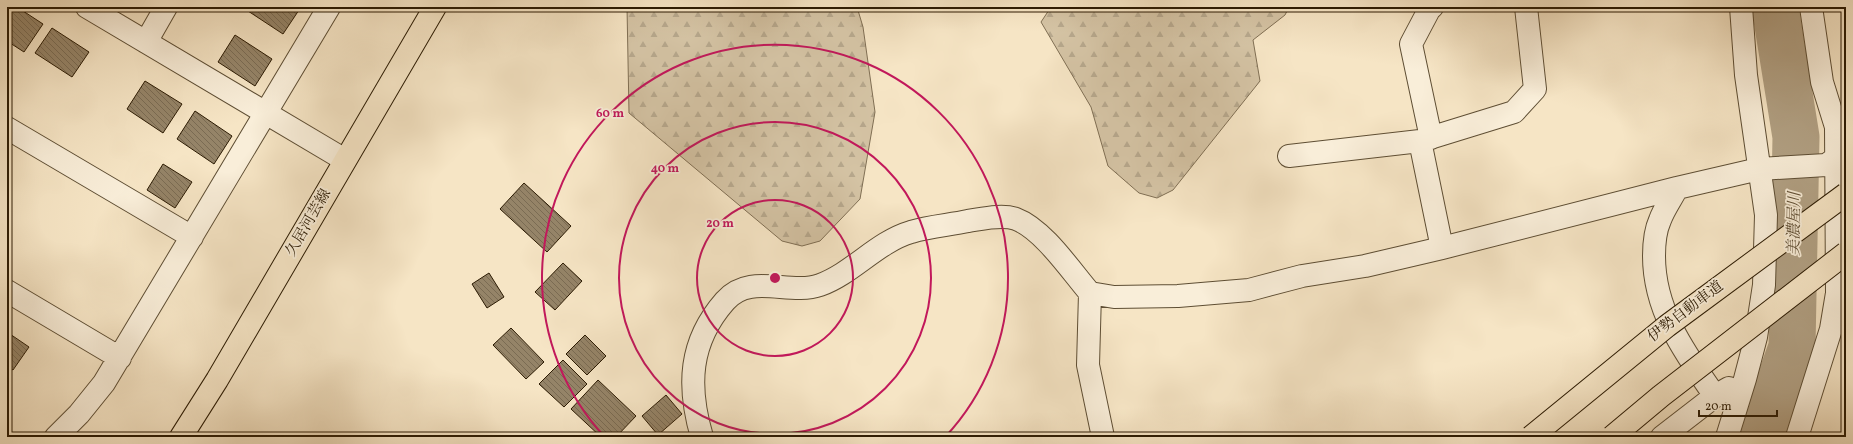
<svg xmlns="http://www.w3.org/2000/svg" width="1853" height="444" viewBox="0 0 1853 444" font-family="Vollkorn,'Noto Serif JP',serif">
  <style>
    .forest { fill: url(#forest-firs); stroke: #806f54 }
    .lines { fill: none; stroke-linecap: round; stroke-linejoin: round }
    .river { stroke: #b1a083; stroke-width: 47 }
    .building { fill: url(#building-back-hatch); stroke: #2c1b03 }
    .street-casing { stroke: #5e4e34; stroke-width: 24 }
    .primary-casing { stroke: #2c1b03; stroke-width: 24 }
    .street { stroke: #f9eed9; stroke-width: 22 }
    .primary { stroke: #f6e5c5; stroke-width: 22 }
    .highway-bridge-casing { stroke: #2c1b03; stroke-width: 24; stroke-linecap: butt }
    .highway-bridge { stroke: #f6e5c5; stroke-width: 22 }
    .ring { fill: none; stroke: #c2185b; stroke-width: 2 }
    .labels { text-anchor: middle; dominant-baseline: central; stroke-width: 3.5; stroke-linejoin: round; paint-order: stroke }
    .street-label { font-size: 15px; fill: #2c1b03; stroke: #f9eed9 }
    .water-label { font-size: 16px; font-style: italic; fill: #615036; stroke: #f9eed9 }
    .centre { fill: #c2185b; stroke: #f9eed9; stroke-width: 2 }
    .ring-label { font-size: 12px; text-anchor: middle; font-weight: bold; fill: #c2185b; stroke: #f9eed9; stroke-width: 3.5; stroke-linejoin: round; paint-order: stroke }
  </style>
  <defs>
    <pattern id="forest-firs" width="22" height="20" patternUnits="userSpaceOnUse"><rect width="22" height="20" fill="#d4c3a4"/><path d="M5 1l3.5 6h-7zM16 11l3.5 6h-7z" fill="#b6a78c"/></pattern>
    <pattern id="building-back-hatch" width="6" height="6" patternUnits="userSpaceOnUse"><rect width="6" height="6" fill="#958468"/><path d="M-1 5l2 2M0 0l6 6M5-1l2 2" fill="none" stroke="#7a6b53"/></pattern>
  </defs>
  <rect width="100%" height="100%" fill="#f6e5c5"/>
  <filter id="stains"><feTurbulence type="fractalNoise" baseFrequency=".005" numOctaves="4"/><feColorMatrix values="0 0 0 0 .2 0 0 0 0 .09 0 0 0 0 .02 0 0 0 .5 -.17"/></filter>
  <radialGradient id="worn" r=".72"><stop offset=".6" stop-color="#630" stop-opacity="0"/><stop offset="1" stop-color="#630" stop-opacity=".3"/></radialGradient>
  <!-- forest -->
  <path class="forest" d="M627,7H857L863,27L875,112L860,199L820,241L802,246L782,241L629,113Z
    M1051,7H1289L1285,15L1253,40L1260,81L1173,190L1157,198L1139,193L1108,166L1091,107L1041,22Z"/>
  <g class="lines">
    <!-- river -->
    <path class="river" d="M1760,437L1792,347L1796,137L1775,7"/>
  </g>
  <!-- building -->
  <path class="building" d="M7,7H17L43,24L24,52L7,41Z
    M251,7H301L283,34L248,11Z
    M52,28L89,52L72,77L35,53Z
    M235,35L272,59L255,86L218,62Z
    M145,81L182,104L163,133L127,109Z
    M195,111L232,136L214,164L177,139Z
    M163,164L192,182L175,208L147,190Z
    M524,183L571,226L547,252L500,209Z
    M563,263L582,281L555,310L535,292Z
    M489,273L504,297L487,308L472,284Z
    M511,328L544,362L526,379L493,345Z
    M7,332L29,347L13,370L7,366Z
    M585,335L606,356L587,375L566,354Z
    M563,360L587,384L564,407L539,384Z
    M598,380L636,416L616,437H601L571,409Z
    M666,395L682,414L658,435L642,416Z"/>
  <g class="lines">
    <!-- street casing -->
    <g class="street-casing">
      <path id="street" d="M87,7L345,160
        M146,42L166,7
        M7,128L192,237
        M1431,138L1411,44L1430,8L1432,7
        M1420,141L1442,248
        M1289,156L1420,141L1514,112L1535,89L1526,7
        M1677,188C1672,198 1664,209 1660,220C1655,231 1654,244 1654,256C1654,311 1685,353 1715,396
        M7,291L120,358
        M1090,293L1088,365L1103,437
        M56,437L79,414L104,383L329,7
        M702,437C687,386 689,342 725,301C750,272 789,296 820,285C853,273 877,242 911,232C929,226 950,225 968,221C982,219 1002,214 1016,219C1043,229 1071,271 1090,293L1114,297L1178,296L1249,290L1302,276L1365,266L1442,248L1677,188L1759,169L1826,165L1846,151
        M1662,437L1715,396L1729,388
        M1727,437L1745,379L1756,337L1764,285L1766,215L1746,75L1741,7
        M1797,437L1831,329L1837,293L1836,127L1822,82L1811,7"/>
    </g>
    <!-- primary casing -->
    <g class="primary-casing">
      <path id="primary" d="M181,437L217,380L435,7"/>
    </g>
    <!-- street -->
    <use href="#street" class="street"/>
    <!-- primary -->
    <use href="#primary" class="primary"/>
    <!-- highway-bridge casing -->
    <g class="highway-bridge-casing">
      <path id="highway-bridge" d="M1531,437L1667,326L1846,194
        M1612,437L1661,396L1846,253"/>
    </g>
    <!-- highway-bridge -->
    <use href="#highway-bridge" class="highway-bridge"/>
  </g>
  <!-- distance rings -->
  <g class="ring">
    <circle cx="775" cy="278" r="78"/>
    <circle cx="775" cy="278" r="156"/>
    <path d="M605 437A233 233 0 1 1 945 437"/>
  </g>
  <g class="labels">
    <!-- street labels -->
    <g class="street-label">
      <text transform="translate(309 223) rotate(-60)">久居河芸線</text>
      <text transform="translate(1686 312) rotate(-37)">伊勢自動車道</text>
    </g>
    <!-- water labels -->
    <g class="water-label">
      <text transform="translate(1795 224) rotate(-89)">美濃屋川</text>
    </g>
  </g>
  <circle cx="775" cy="278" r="6" class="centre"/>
  <g class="ring-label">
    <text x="610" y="117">60 m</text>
    <text x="665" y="172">40 m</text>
    <text x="720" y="227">20 m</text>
  </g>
  <!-- margin -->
  <rect width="1853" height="444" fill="none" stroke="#f6e5c5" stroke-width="24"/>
  <rect x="8" y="8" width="1837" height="428" fill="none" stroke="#2c1b03" stroke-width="2"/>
  <rect x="12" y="12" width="1829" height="420" fill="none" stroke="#2c1b03"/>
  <!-- scale -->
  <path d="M1699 410v6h78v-6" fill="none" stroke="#2c1b03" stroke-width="2"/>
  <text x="1705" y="410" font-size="12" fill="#2c1b03" stroke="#f9eed9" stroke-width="3" paint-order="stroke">20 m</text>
  <rect width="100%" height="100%" filter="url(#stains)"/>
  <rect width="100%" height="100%" fill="url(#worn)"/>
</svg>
